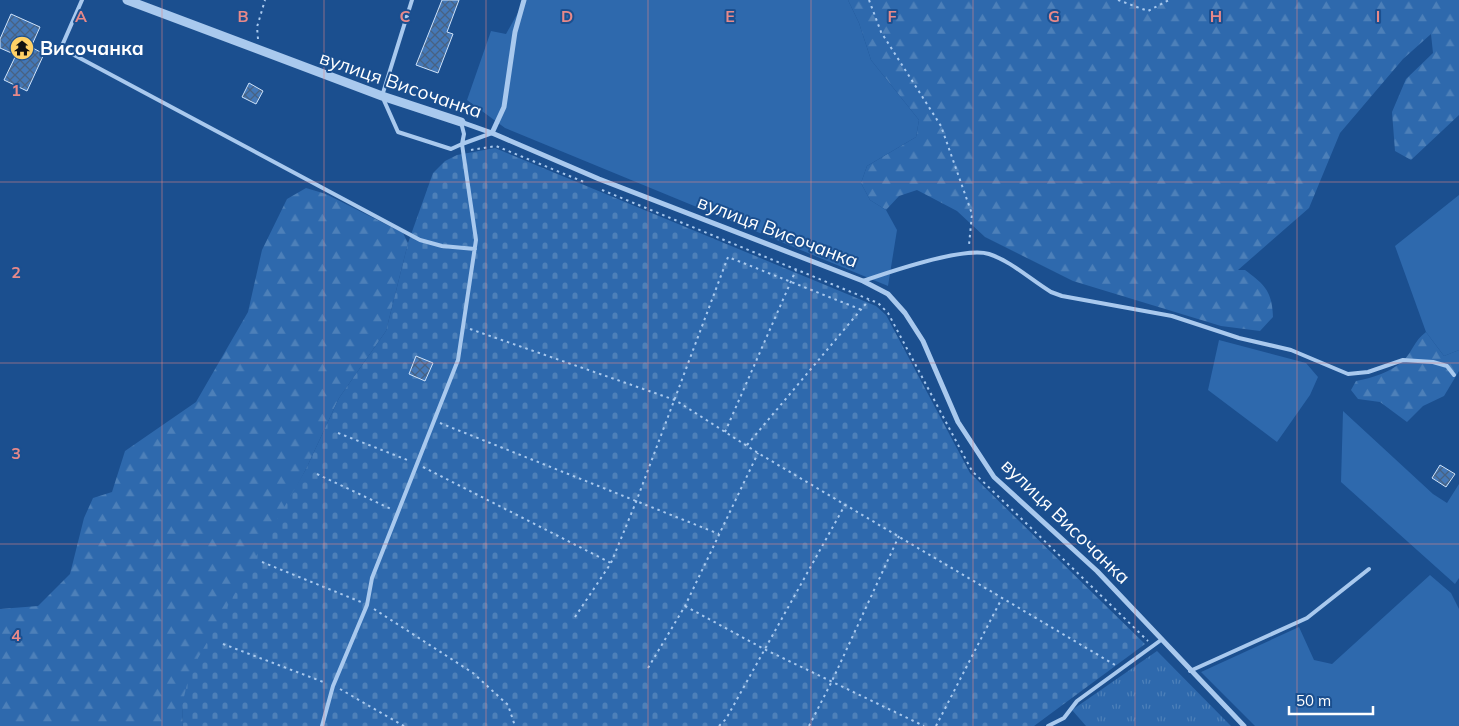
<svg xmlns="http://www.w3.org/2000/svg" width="1459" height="726" viewBox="0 0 1459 726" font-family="Mulish,sans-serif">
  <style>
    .grass { fill: url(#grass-tufts) }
    .forest { fill: url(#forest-firs) }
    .cemetery { fill: url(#cemetery-stones) }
    .garden { fill: #2e69ad }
    .building { fill: url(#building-cross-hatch); stroke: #cfe3fa }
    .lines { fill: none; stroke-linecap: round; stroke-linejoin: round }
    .path { stroke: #a9c9ee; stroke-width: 2; stroke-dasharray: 2.5 4; stroke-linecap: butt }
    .service { stroke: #a9c9ee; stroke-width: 4 }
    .minor { stroke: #a9c9ee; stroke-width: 5 }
    .tertiary { stroke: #a9c9ee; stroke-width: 9 }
    .grid { fill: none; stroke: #e88989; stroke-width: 1; stroke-opacity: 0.55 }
    .labels { text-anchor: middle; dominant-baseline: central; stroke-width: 4; stroke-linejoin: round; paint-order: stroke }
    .poi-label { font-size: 19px; font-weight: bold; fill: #fff; stroke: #1b4f8f; text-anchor: start }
    .street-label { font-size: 19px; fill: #fff; stroke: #1b4f8f }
    .grid-label { font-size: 16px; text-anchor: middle; font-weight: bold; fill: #e88989; stroke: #1b4f8f; stroke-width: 4; stroke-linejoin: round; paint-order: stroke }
  </style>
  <defs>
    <pattern id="grass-tufts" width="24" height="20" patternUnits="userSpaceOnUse" patternTransform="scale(1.25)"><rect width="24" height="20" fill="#2e69ad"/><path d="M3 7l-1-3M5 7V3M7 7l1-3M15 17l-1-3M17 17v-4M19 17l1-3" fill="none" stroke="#4d80b9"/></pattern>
    <pattern id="forest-firs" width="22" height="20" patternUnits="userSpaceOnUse" patternTransform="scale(1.25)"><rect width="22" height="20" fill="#2e69ad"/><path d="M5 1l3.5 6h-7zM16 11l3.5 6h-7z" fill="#4d80b9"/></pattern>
    <pattern id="cemetery-stones" width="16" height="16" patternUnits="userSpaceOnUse" patternTransform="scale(1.25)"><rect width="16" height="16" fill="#2e69ad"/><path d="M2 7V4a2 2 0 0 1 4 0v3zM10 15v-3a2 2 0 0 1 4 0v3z" fill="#4d80b9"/></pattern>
    <pattern id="building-cross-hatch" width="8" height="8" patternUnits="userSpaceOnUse" patternTransform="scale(1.25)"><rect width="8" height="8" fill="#4478b7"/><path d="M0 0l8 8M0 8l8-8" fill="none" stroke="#486282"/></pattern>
  </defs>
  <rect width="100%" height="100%" fill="#1b4f8f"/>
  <!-- grass -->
  <path class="grass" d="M1157,651L1231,726H1086L1072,710Z"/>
  <!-- forest -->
  <path class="forest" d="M848,0H1459V115L1411,160L1395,151L1392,112L1406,79L1433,53L1431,34L1403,59L1340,133L1309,208L1238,270H1245C1265,285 1272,291 1273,317L1260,331L1221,326L1073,281L985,237L957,211L917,190L899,196L886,210L870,200L861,183L867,166L916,137L919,120L871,60L859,23Z
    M306,188L326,194L403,233L408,243L386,331L339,398L306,469L182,705L183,726H0V609L38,606L70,574L84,518L93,498L112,492L125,451L196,402L248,312L262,250L287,199Z
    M1426,332L1444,356L1459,350V371L1444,396L1423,406L1407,422L1380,402L1358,399L1351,390L1356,381C1372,378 1391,372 1404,360C1413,351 1413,342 1426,332Z"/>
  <!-- cemetery -->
  <path class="cemetery" d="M495,148L876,306L886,315L970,473L1145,644L1034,726H183L182,705L190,672L306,469L339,398L386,331L408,243L433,173L445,161L457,155Z"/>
  <!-- garden -->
  <path class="garden" d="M525,0H848L859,23L871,60L919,120L916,137L867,166L861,183L870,200L886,210L897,230L888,286L505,128L467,100L491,31L506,34Z
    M1459,195V350L1444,356L1426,332L1395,246Z
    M1219,340L1306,363L1318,377L1310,395L1277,442L1208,390Z
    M1343,411L1433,494L1447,503L1459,484V578L1455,584L1341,482Z
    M1430,575L1451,593L1459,609V726H1255L1201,672L1299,627L1314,660L1332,664Z"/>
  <!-- building -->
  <path class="building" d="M442,0H459L447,32L453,34L438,73L416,65Z
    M11,14L40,27L31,47L44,54L27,91L4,80L16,55L0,48V39Z
    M249,83L263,91L256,104L242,97Z
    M416,356L433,363L425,381L409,374Z
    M1440,465L1455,474L1446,487L1432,478Z"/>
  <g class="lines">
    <!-- path -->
    <path class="path" d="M869,0L881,32L941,126L972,214L969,245
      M1118,0L1148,11L1169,0
      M258,39L257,27L265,0
      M471,150L496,146L584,182
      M602,190L878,303L888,313L972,471L1148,641
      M470,329L675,400L758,453L1115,665
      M440,423L719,534
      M725,432L796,270
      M338,433L410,461
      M747,445L869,300
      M423,467L611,563
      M317,474L391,509
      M262,562L361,602
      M685,606L764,649L924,726
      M374,609L473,673L508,705L515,726
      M575,617L611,563L636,502L728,257L862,310
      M223,644L326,683
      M648,668L685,606L758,453
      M340,689L404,726
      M719,726L726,719L845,505
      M809,726L832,681L899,536
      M936,726L1002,598"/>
    <!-- service -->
    <path class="service" d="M82,0L61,48L420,240L442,246L475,249
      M412,0L382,96L398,132L451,149L462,144L464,134L461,122
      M863,281C889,272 965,246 989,254C1011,261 1031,280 1051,292L1062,296L1172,316L1239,338L1291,350L1348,374L1368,372L1403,360L1433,362L1447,366L1454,375
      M1190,671L1307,618L1369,569
      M322,726L333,686L367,605L372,578L458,360L476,240L462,144L492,133
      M1048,726L1064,718L1077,701L1161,640"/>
    <!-- minor -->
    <path class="minor" d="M461,122L492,133L599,179L863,281L888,294L905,313L923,341L958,422L994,477L1097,571L1244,726
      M492,133L504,107L515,32L524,0"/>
    <!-- tertiary -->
    <path class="tertiary" d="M127,0L382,96L461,122"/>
  </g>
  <!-- grid -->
  <path class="grid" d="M162,0V726M324,0V726M486,0V726M648,0V726M811,0V726M973,0V726M1135,0V726M1297,0V726M0,182H1459M0,363H1459M0,544H1459"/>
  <!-- icons -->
  <defs>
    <g id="temple-disc" transform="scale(1.25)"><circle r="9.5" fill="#ffd166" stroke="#1b4f8f"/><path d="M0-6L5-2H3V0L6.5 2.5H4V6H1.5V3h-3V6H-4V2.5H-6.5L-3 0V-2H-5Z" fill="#111"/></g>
  </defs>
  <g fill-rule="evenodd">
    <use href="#temple-disc" x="22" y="48"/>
  </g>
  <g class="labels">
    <!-- poi labels -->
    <g class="poi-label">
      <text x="40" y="48">Височанка</text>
    </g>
    <!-- street labels -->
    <g class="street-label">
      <text transform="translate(401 84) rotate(19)">вулиця Височанка</text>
      <text transform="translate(778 231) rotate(21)">вулиця Височанка</text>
      <text transform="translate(1066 521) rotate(44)">вулиця Височанка</text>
    </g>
  </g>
  <g class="grid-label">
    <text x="81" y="22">A</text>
    <text x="243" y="22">B</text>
    <text x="405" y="22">C</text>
    <text x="567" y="22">D</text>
    <text x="730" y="22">E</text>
    <text x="892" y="22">F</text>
    <text x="1054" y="22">G</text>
    <text x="1216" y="22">H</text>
    <text x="1378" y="22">I</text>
    <text x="16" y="96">1</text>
    <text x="16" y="278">2</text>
    <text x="16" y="459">3</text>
    <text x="16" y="641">4</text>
  </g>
  <!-- scale -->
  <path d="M1289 706v8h84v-8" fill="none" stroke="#ffffff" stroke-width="2.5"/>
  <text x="1296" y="706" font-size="15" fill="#ffffff" stroke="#1b4f8f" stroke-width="4" paint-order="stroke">50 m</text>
</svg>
